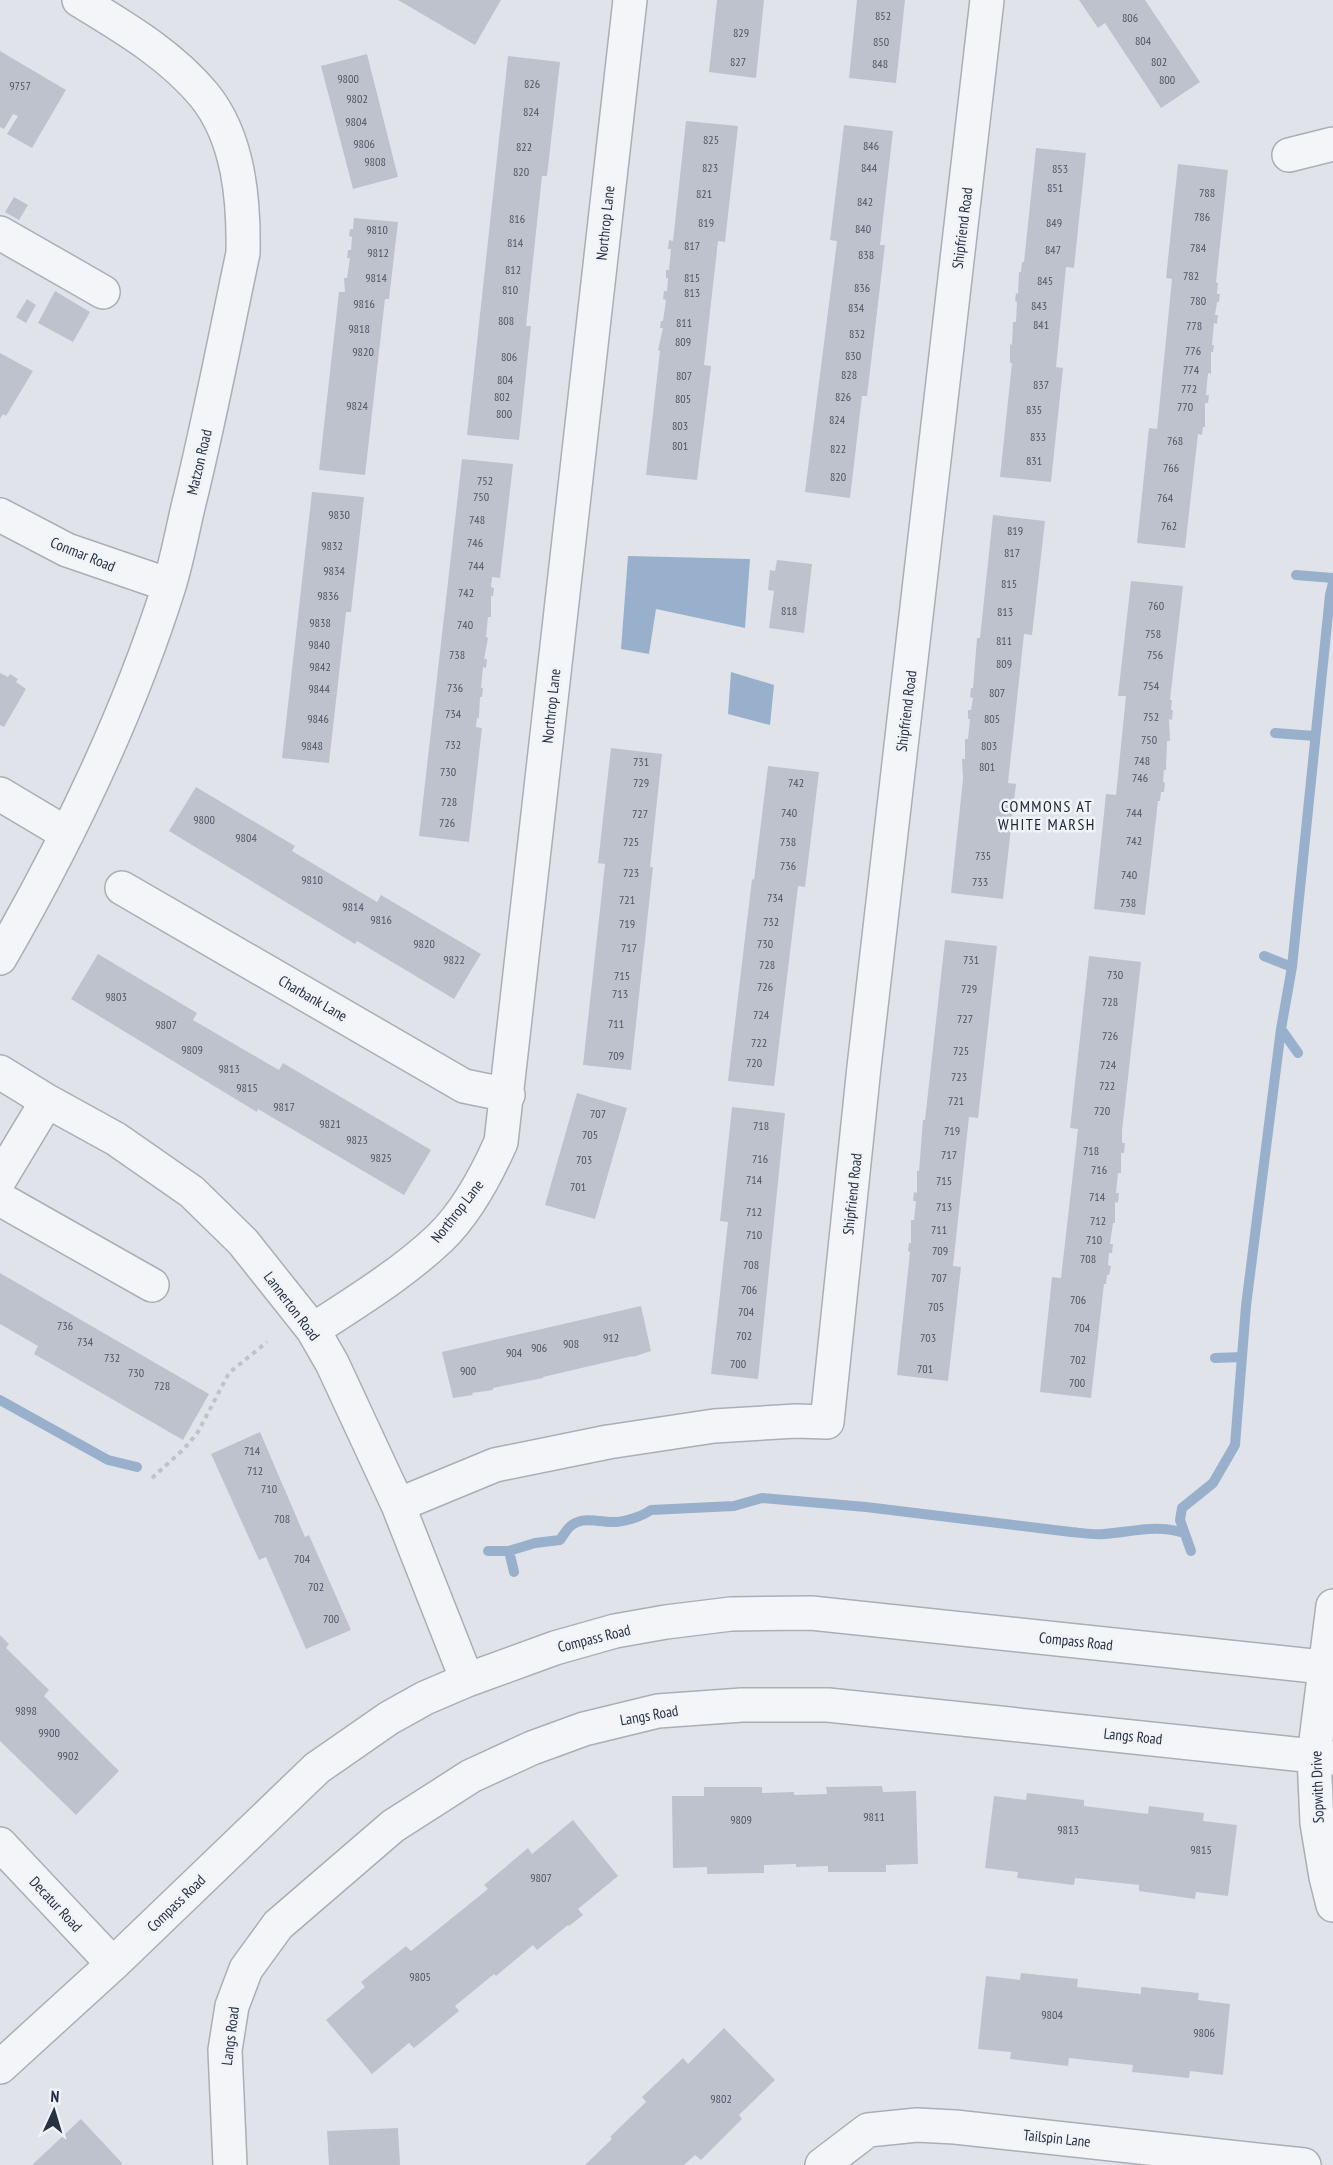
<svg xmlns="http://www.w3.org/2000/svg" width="1333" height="2165" viewBox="0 0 1333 2165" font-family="'PT Sans Narrow',sans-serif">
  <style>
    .water { fill: #99b0cc }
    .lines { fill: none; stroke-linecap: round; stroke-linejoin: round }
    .stream { stroke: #99b0cc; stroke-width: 10 }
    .building { fill: #bdc2cd }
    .minor-casing { stroke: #a9aeb8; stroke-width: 36 }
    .path { stroke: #bec2c9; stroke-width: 4; stroke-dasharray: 4.5 4.5; stroke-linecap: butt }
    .minor { stroke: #f3f5f8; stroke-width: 33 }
    .labels { text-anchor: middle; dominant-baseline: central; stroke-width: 5; stroke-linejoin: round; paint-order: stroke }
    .number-label { font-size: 12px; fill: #4d5565 }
    .street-label { font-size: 15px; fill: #283142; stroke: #f0f3f7 }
    .neighbourhood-label { font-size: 16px; letter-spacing: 1.5px; fill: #1a2233; stroke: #f0f3f7 }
  </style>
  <rect width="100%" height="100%" fill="#e0e4ea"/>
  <!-- water -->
  <path class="water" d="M628,556L750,559L745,628L656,609L649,654L621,649Z
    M731,672L774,685L770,725L728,714Z"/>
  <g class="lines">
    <!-- stream -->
    <path class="stream" d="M1296,575L1333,578
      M1275,733L1315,736
      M1264,956L1292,967
      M1281,1029L1298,1053
      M1215,1358L1242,1357
      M0,1400L108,1460L137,1467
      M488,1551H509L535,1543L560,1540C563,1536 567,1528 572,1525C582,1517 598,1521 609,1522C622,1523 641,1517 651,1510L734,1506L762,1498L866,1507L1071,1532C1082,1533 1093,1535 1104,1534C1132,1532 1157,1524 1184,1533
      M509,1551L514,1572
      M1191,1551L1180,1520L1182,1508L1213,1483L1235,1445L1246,1306L1281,1029L1292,967L1330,595L1333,583"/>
  </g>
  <!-- building -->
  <path class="building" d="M398,0H501L475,45Z
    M717,0H764L756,78L709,72Z
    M857,0H905L896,83L849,78Z
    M1079,0H1145L1200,82L1161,108L1105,23L1098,28Z
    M0,51L66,90L32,148L7,134L18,116L13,114L4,129L0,127Z
    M367,54L398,177L353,189L321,66Z
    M508,56L560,62L547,176H542L526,326H531L519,440L467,435Z
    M686,121L738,126L725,242L718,241L704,365L711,366L697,480L646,475L660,351L658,350L663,328H660L661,321H663L666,300L663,299L664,291H667L668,278H666V270H669L671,249H668L669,240L673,241Z
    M844,125L893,131L880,245H885L867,396H862L850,498L805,492L837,241L830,240Z
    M1036,148L1086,153L1074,268L1066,267L1056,367L1063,368L1051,482L1000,477L1012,363H1010V344L1012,345L1013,322H1016L1017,302L1015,301L1016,293L1018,294L1019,272H1021L1022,262H1024Z
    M1178,164L1228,170L1216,282L1218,283L1217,294H1220L1219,302H1217L1215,315H1218L1217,324L1214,323L1212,345H1214L1213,352H1211V374L1208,373L1206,395H1209L1208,403H1205V427H1203L1202,435L1198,434L1185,548L1137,543L1149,428L1157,429L1172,279L1166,278Z
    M14,197L28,205L19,220L5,212Z
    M354,218L398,222L389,299H385L365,475L319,470L339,292H345L344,278H347L350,258H347L348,250H351L352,237L349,236L350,229H353Z
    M55,291L90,312L73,342L38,323Z
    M27,299L36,305L26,323L16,317Z
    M0,353L33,371L6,416L3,414L0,419Z
    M462,459L513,464L500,578L492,577L491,587L494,588L493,596H491V617H488L486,637L488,638L484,659H487L486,668L483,667L481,688H483L482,697H480L479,718H477L476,727L482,728L469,842L419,836Z
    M312,492L364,497L351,612H346L329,763L282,758Z
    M993,515L1045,521L1032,635L1024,634L1008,783L1016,784L1003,899L951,893L963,779L962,759H965V739H968L970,719H968V710H971L973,698L970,697L971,688H973L977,638H980Z
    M777,560L812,564L804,633L769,628L774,591L768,590L770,570L775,571Z
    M1131,581L1183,586L1170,700H1172L1171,710H1173L1172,720L1169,719L1170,741H1167L1166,770H1164L1163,782L1165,783L1164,792H1161L1160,801H1158L1145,915L1094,909L1106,794L1116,795L1126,696H1118Z
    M0,673L8,677L10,674L18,679L16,682L26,689L4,727L0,725Z
    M611,748L662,754L650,867H653L631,1070L583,1065L605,864L598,863Z
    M768,766L819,772L805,887L798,886L774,1086L728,1081L752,879L754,880Z
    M196,787L295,846L292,851L377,902L381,895L481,954L454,999L357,941L355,944L169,831Z
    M945,940L997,946L978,1118L969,1117L953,1266L961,1267L948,1381L897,1375L910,1252L908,1251L909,1243H911V1220H914L916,1201H913L914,1192L917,1193V1171H919L923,1120H925Z
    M98,954L197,1013L193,1020L279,1070L283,1063L431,1150L404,1195L258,1109L257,1112L71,999Z
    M1089,956L1141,962L1122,1131V1143H1125L1124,1153H1121V1173H1118L1116,1193H1119L1118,1203L1115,1202V1223H1113L1110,1244H1113L1112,1253H1109L1108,1265L1111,1266L1109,1275H1107L1106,1284H1104L1091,1398L1040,1392L1052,1277L1061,1278L1078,1129L1070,1128Z
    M577,1093L627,1108L595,1219L545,1205Z
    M732,1107L785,1113L758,1379L711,1374L728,1222L720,1221Z
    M0,1273L209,1394L183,1440L34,1354L38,1346L0,1324Z
    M641,1306L651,1351L633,1357V1356L543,1377V1378L493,1388V1390L472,1393L473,1395L453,1398L442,1352Z
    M260,1432L305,1537L309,1535L351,1630L306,1649L266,1557L259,1560L211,1454Z
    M0,1635L9,1644L6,1648L49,1690L44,1696L119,1771L76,1815L0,1741Z
    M882,1786L883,1792L916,1791L918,1864L886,1865V1872H828V1866L796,1867V1864L764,1865V1873L707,1874V1867L673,1868L672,1796H704V1787H762V1793L794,1792V1795L827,1794L826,1787Z
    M1027,1793L1084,1800V1806L1148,1814L1149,1806L1204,1813L1203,1821L1237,1825L1228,1896L1196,1892L1195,1899L1139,1891V1885L1075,1878L1074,1885L1017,1878L1018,1872L985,1868L994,1796L1026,1800Z
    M573,1820L618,1876L578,1909L583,1915L569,1926L568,1925L537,1950L533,1945L496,1976L494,1974L455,2006L459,2011L414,2048L409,2043L372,2074L326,2020L365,1987L361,1982L406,1946L411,1951L488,1889L484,1885L528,1848L532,1854Z
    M1021,1973L1078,1979L1077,1987L1141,1994V1987L1199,1993L1198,2000L1230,2004L1223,2075L1190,2071L1189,2078L1132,2072L1133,2065L1069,2058L1068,2066L1010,2059L1011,2052L978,2049L986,1976L1020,1980Z
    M724,2028L775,2080L739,2115L742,2119L701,2160L695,2155L684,2165H585L612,2139L610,2137L646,2102L642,2097L683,2058L688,2064Z
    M81,2119L122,2163L121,2165H32Z
    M398,2128L400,2165H329L327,2131Z"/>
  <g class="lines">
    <!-- minor casing -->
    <g class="minor-casing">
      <path id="minor" d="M1289,155L1333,144
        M0,233L103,292
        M0,515L67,550L169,585
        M0,794L67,834
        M122,888L464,1086L508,1095
        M0,958C68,840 128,716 169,586C177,560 182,533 188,507C209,423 225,338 243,253C244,200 239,138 204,95C170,54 123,27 79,0
        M0,1072L47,1101L116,1139L192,1192L243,1242L313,1330L332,1363L398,1505L467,1680
        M0,1179L47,1101
        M0,1199L152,1285
        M313,1330C357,1301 402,1274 440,1238C467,1212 486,1176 501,1142L630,0
        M398,1505L495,1465L608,1442L714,1426L796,1421L827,1422L864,1067L987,0
        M1333,1606L1314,1756L1317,1823L1326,1877L1333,1905
        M0,1844L113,1964
        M0,2067L113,1964L317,1768L389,1718L425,1698L467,1680L555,1648L615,1631L666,1622L731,1614L811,1613L1333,1668
        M230,2165L225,2050L232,2006L246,1969L278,1925L393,1826L471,1776L532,1748L584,1729L658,1711L742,1705H828L1333,1758
        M822,2165L868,2130L917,2125L955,2127L1304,2165"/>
    </g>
    <!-- path -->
    <path class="path" d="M152,1478L184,1449L198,1432L229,1373L267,1342"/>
    <!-- minor -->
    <use href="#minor" class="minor"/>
  </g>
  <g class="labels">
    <!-- number labels -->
    <g class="number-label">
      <text x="883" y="15">852</text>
      <text x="1130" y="17">806</text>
      <text x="741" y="32">829</text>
      <text x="1143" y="40">804</text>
      <text x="881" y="41">850</text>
      <text x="738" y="61">827</text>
      <text x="1159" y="61">802</text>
      <text x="880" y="63">848</text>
      <text x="348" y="78">9800</text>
      <text x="1167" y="79">800</text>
      <text x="532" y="83">826</text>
      <text x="20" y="85">9757</text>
      <text x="357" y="98">9802</text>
      <text x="531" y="111">824</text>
      <text x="356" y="121">9804</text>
      <text x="711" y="139">825</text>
      <text x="364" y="143">9806</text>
      <text x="871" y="145">846</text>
      <text x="524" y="146">822</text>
      <text x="375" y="161">9808</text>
      <text x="710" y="167">823</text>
      <text x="869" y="167">844</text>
      <text x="1060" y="168">853</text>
      <text x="521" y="171">820</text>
      <text x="1055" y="187">851</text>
      <text x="1207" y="192">788</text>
      <text x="704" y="193">821</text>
      <text x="865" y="201">842</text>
      <text x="1202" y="216">786</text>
      <text x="517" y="218">816</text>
      <text x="706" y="222">819</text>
      <text x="1054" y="222">849</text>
      <text x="863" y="228">840</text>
      <text x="377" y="229">9810</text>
      <text x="515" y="242">814</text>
      <text x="692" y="245">817</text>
      <text x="1198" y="247">784</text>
      <text x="1053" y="249">847</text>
      <text x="378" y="252">9812</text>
      <text x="866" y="254">838</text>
      <text x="513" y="269">812</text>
      <text x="1191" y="275">782</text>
      <text x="376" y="277">9814</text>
      <text x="692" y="277">815</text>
      <text x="1045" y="280">845</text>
      <text x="862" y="287">836</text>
      <text x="510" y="289">810</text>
      <text x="692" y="292">813</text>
      <text x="1198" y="300">780</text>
      <text x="364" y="303">9816</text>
      <text x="1039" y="305">843</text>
      <text x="856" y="307">834</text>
      <text x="506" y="320">808</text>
      <text x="684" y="322">811</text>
      <text x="1041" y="324">841</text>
      <text x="1194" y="325">778</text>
      <text x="359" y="328">9818</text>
      <text x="857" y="333">832</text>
      <text x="683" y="341">809</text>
      <text x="1193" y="350">776</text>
      <text x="363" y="351">9820</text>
      <text x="853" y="355">830</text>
      <text x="509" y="356">806</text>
      <text x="1191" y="369">774</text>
      <text x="849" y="374">828</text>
      <text x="684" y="375">807</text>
      <text x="505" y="379">804</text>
      <text x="1041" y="384">837</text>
      <text x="1189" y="388">772</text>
      <text x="502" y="396">802</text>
      <text x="843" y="396">826</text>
      <text x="683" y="398">805</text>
      <text x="357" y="405">9824</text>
      <text x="1185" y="406">770</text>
      <text x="1034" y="409">835</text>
      <text x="504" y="413">800</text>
      <text x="837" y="419">824</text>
      <text x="680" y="425">803</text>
      <text x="1038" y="436">833</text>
      <text x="1175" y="440">768</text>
      <text x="680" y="445">801</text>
      <text x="838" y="448">822</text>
      <text x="1034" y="460">831</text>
      <text x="1171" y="467">766</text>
      <text x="838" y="476">820</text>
      <text x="485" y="480">752</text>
      <text x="481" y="496">750</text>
      <text x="1165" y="497">764</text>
      <text x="339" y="514">9830</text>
      <text x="477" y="519">748</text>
      <text x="1169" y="525">762</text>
      <text x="1015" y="530">819</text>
      <text x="475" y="542">746</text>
      <text x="332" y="545">9832</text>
      <text x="1012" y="552">817</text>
      <text x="476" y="565">744</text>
      <text x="334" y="570">9834</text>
      <text x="1009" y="583">815</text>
      <text x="466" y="592">742</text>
      <text x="328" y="595">9836</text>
      <text x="1156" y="605">760</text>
      <text x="789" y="610">818</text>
      <text x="1005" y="611">813</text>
      <text x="320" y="622">9838</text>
      <text x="465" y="624">740</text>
      <text x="1153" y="633">758</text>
      <text x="1004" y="640">811</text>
      <text x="319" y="644">9840</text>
      <text x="457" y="654">738</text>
      <text x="1155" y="654">756</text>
      <text x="1004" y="663">809</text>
      <text x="320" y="666">9842</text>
      <text x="1151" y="685">754</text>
      <text x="455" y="687">736</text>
      <text x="319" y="688">9844</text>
      <text x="997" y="692">807</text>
      <text x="453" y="713">734</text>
      <text x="1151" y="716">752</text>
      <text x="318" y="718">9846</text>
      <text x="992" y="718">805</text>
      <text x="1149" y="739">750</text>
      <text x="453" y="744">732</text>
      <text x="312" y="745">9848</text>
      <text x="989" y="745">803</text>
      <text x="1142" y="760">748</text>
      <text x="641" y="761">731</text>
      <text x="987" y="766">801</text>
      <text x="448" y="771">730</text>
      <text x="1140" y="777">746</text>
      <text x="641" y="782">729</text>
      <text x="796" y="782">742</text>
      <text x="449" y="801">728</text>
      <text x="789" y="812">740</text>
      <text x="1134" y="812">744</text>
      <text x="640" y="813">727</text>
      <text x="204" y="819">9800</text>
      <text x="447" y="822">726</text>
      <text x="246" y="837">9804</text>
      <text x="1134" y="840">742</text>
      <text x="631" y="841">725</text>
      <text x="788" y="841">738</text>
      <text x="983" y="855">735</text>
      <text x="788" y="865">736</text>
      <text x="631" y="872">723</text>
      <text x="1129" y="874">740</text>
      <text x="312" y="879">9810</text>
      <text x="980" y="881">733</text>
      <text x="775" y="897">734</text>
      <text x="627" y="899">721</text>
      <text x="1128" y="902">738</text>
      <text x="353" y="906">9814</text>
      <text x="381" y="919">9816</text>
      <text x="771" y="921">732</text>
      <text x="627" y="923">719</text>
      <text x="424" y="943">9820</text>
      <text x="765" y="943">730</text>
      <text x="629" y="947">717</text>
      <text x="454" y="959">9822</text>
      <text x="971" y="959">731</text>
      <text x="767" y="964">728</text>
      <text x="1115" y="974">730</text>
      <text x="622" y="975">715</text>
      <text x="765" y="986">726</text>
      <text x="969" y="988">729</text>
      <text x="620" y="993">713</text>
      <text x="116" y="996">9803</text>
      <text x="1110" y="1001">728</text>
      <text x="761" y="1014">724</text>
      <text x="965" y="1018">727</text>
      <text x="616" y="1023">711</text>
      <text x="166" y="1024">9807</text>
      <text x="1110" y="1035">726</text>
      <text x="759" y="1042">722</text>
      <text x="192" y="1049">9809</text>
      <text x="961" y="1050">725</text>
      <text x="616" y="1055">709</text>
      <text x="754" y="1062">720</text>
      <text x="1108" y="1064">724</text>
      <text x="229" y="1068">9813</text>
      <text x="959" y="1076">723</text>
      <text x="1107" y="1085">722</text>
      <text x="247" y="1087">9815</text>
      <text x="956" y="1100">721</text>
      <text x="284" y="1106">9817</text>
      <text x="1102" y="1110">720</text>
      <text x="598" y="1113">707</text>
      <text x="330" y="1123">9821</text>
      <text x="761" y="1125">718</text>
      <text x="952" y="1130">719</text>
      <text x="590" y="1134">705</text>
      <text x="357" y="1139">9823</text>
      <text x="1091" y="1150">718</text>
      <text x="949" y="1154">717</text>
      <text x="381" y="1157">9825</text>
      <text x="760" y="1158">716</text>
      <text x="584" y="1159">703</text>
      <text x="1099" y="1169">716</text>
      <text x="754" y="1179">714</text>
      <text x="944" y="1180">715</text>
      <text x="578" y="1186">701</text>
      <text x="1097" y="1196">714</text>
      <text x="944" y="1206">713</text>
      <text x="754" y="1211">712</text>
      <text x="1098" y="1220">712</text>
      <text x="939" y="1229">711</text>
      <text x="754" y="1234">710</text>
      <text x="1094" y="1239">710</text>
      <text x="940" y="1250">709</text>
      <text x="1088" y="1258">708</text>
      <text x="751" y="1264">708</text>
      <text x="939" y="1277">707</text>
      <text x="749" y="1289">706</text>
      <text x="1078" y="1299">706</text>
      <text x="936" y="1306">705</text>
      <text x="746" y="1311">704</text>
      <text x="65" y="1325">736</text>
      <text x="1082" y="1327">704</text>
      <text x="744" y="1335">702</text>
      <text x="611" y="1337">912</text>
      <text x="928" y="1337">703</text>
      <text x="85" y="1341">734</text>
      <text x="571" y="1343">908</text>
      <text x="539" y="1347">906</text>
      <text x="514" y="1352">904</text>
      <text x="112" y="1357">732</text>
      <text x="1078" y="1359">702</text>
      <text x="738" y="1363">700</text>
      <text x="925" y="1368">701</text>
      <text x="468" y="1370">900</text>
      <text x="136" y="1372">730</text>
      <text x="1077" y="1382">700</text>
      <text x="162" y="1385">728</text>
      <text x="252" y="1450">714</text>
      <text x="255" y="1470">712</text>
      <text x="269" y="1488">710</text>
      <text x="282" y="1518">708</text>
      <text x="302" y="1558">704</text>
      <text x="316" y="1586">702</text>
      <text x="331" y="1618">700</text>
      <text x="26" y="1710">9898</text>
      <text x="49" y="1732">9900</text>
      <text x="68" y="1755">9902</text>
      <text x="874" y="1816">9811</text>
      <text x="741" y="1819">9809</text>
      <text x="1068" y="1829">9813</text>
      <text x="1201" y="1849">9815</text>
      <text x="541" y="1877">9807</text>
      <text x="420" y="1976">9805</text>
      <text x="1052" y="2014">9804</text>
      <text x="1204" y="2032">9806</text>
      <text x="721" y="2098">9802</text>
    </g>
    <!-- street labels -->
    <g class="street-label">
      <text transform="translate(605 223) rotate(-84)">Northrop Lane</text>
      <text transform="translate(962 228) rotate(-83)">Shipfriend Road</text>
      <text transform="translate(199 462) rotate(-77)">Matzon Road</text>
      <text transform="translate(83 554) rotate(22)">Conmar Road</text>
      <text transform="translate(551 706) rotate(-84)">Northrop Lane</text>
      <text transform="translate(906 711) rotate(-83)">Shipfriend Road</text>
      <text transform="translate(313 998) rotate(30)">Charbank Lane</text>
      <text transform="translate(852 1194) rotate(-84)">Shipfriend Road</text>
      <text transform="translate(457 1211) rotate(-52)">Northrop Lane</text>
      <text transform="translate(292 1306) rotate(53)">Lannerton Road</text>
      <text transform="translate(594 1638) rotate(-14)">Compass Road</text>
      <text transform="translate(1076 1641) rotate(6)">Compass Road</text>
      <text transform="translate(649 1715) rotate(-10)">Langs Road</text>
      <text transform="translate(1133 1736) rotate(6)">Langs Road</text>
      <text transform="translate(1317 1787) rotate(-92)">Sopwith Drive</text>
      <text transform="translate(176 1903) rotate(-44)">Compass Road</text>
      <text transform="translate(56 1904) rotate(47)">Decatur Road</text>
      <text transform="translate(230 2036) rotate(-83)">Langs Road</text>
      <text transform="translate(1057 2138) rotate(6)">Tailspin Lane</text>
    </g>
    <!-- neighbourhood labels -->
    <g class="neighbourhood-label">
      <text x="1047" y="806">COMMONS AT<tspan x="1047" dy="18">WHITE MARSH</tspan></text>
    </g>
  </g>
  <!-- north arrow -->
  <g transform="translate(54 2111) rotate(4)" stroke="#f0f3f7" stroke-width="4.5" paint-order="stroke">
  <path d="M0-4.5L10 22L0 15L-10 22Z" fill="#283142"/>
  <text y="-9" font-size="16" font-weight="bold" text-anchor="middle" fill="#283142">N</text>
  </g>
</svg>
